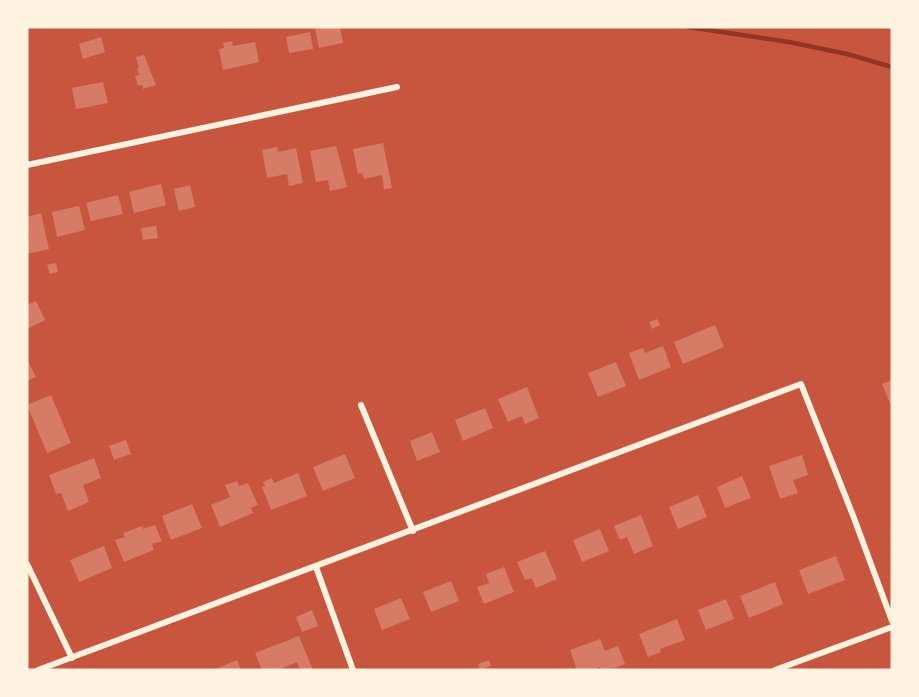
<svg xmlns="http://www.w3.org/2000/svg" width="919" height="697" viewBox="0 0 919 697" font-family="'Titillium Web',sans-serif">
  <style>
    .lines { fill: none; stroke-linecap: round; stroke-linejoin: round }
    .stream { stroke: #8f3625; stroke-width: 4.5 }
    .building { fill: #d67c66 }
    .minor { stroke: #fff3e0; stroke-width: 6 }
  </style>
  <rect width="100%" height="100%" fill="#c8553d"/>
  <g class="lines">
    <!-- stream -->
    <path class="stream" d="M688,27L789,42L847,54L892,67"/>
  </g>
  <!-- building -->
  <path class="building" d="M326,27H340L343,43L319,48L315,29Z
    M310,32L313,49L289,53L286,37Z
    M101,37L105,52L83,59L79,44Z
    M232,41L233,46L255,42L259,62L223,70L219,49L224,48L223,43Z
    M144,55L156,85L143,89L142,85L138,86L135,76L139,75L137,69L139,68L136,57Z
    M103,82L108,103L76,109L72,88Z
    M383,143L392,188L384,189L382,175L364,179L362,173L358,174L353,149Z
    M336,146L347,187L330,191L328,180L316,182L310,151Z
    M277,147L278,152L296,148L303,183L289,186L287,174L267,178L262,150Z
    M161,184L166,205L134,213L129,192Z
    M190,185L195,207L179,211L174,189Z
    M118,195L123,214L91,221L86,203Z
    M79,206L85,230L57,237L52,212Z
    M41,213L49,249L27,254V217Z
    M156,226L158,238L143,240L141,228Z
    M56,263L58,272L50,274L47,265Z
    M36,301L45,320L27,329V305Z
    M657,319L660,325L652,329L649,322Z
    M715,325L724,347L683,364L674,342Z
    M663,346L671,367L639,380L629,353L643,348L645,353Z
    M27,359L36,377L27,381Z
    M616,362L626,386L598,397L588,373Z
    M892,380V408L882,384Z
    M527,387L539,418L525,424L522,416L508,422L498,399Z
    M51,395L71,443L47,453L27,405Z
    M485,408L493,428L463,441L455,420Z
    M432,432L440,452L417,461L410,441Z
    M126,440L131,454L114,460L109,446Z
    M345,454L355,478L323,491L313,467Z
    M802,455L808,475L793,480L798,493L780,499L769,466Z
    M94,458L101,478L83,485L89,502L68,511L61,493L56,494L49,475Z
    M298,473L307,496L271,510L262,487L265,486L263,482L272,478L274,483Z
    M742,476L751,498L725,508L717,487Z
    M237,481L239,486L248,483L258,505L251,508L253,513L220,527L211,505L230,497L225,485Z
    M698,495L707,517L678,529L669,507Z
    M192,504L202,528L171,540L162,516Z
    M641,515L653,546L634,554L627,537L620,540L614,526Z
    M155,525L162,541L152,544L154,550L124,562L115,540L125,537L123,533L142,526L143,529Z
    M600,529L609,551L582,562L573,540Z
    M104,546L112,568L79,582L70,560Z
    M545,551L557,579L536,588L532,578L525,580L517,562Z
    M836,556L845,580L808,594L799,570Z
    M504,567L514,592L484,604L477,587L489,583L486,574Z
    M451,581L459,601L431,612L423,592Z
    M775,582L783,604L749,618L740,596Z
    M401,598L410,619L382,630L374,609Z
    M726,599L734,619L706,630L698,610Z
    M312,610L318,626L302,632L296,617Z
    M677,619L685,640L660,649L661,652L648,657L639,634Z
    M299,636L313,670H300L297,662L278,670H262L255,653Z
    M600,639L605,651L618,646L625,664L610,670H601L600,667L593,670H577L570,650Z
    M237,660L241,670H213Z
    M489,660L491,666L480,670L478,664Z"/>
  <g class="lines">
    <!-- minor -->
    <path class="minor" d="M27,165L397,87
      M361,405L413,531
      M27,564L72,658
      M316,567L353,670
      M38,670L801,384L854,518L892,621
      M775,670L892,627"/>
  </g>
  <!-- border -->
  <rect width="919" height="697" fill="none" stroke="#fff3e0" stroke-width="57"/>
</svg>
